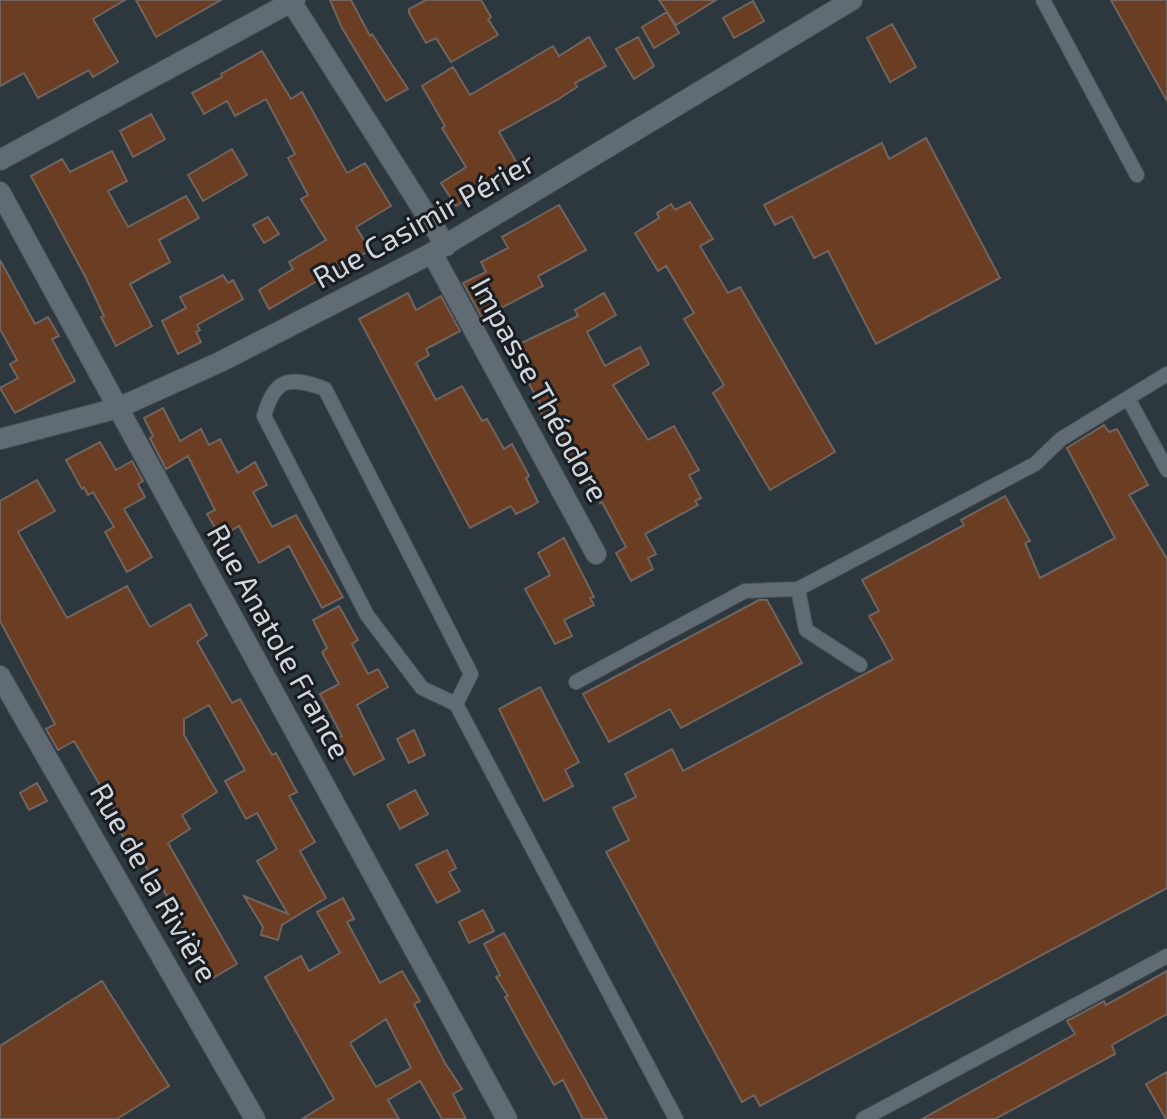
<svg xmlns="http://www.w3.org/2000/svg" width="1167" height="1119" viewBox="0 0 1167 1119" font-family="'Exo 2',sans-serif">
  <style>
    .building { fill: #6b3d22; stroke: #70645e; stroke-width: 2; fill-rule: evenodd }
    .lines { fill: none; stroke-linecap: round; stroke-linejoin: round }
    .service-casing { stroke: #4a5258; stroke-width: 16 }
    .minor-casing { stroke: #4a5258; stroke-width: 22 }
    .service { stroke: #616b74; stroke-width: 14 }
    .minor { stroke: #616b74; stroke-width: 20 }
    .labels { text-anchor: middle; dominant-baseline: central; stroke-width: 6; stroke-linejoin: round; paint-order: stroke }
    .street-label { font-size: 30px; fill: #d1d6db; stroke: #191d21 }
  </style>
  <rect width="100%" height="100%" fill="#2d373e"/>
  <!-- building -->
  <path class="building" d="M0,0H125L93,19L118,62L93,77L89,70L38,98L24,73L0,86Z
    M136,0H221L156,37Z
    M330,0H351L370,36L372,34L408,89L386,101L342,28Z
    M426,0H481L491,17L488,19L498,35L451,62L436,38L426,43L409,13V9Z
    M659,0H716L676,25Z
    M1111,0H1167V101L1143,58Z
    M753,1L764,21L734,38L723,18Z
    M667,12L679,33L654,48L642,27Z
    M892,24L916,67L890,82L867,38Z
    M589,37L606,66L575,83L577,87L557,100L499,132L519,167L456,206L441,183L466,167L442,128L445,126L422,86L453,67L470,95L553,46L559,56Z
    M638,37L654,66L634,79L616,49Z
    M262,51L291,99L302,92L347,173L365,163L391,206L356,227L370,250L269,309L259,290L293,269L289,262L326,240L301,199L308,195L288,158L295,154L266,99L235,116L227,101L204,114L192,93L222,77L221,74Z
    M151,114L165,139L133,157L120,131Z
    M926,138L1000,278L876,344L828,251L814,258L792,216L775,225L764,205L882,143L889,159Z
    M232,149L247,175L203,201L188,175Z
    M112,151L127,181L108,191L128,227L186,196L199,218L159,240L170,262L130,284L152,326L116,346L101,317L104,316L85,276L31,176L62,159L70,172Z
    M690,202L713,239L700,246L728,293L740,287L835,452L770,490L713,393L724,385L684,319L694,313L666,266L658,271L635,233L659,218L657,213L671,204L675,210Z
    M559,205L586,250L538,276L543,286L482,318L463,283L486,272L481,262L508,248L502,237Z
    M268,217L279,234L264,243L253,225Z
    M0,260L35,324L48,317L59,336L52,339L75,381L15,413L0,388L18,378L10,364L17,360L0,329Z
    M223,275L228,283L233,280L243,299L197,325L200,330L196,332L201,342L178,354L162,321L186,308L180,297Z
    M408,293L416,310L441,296L460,331L426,349L429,355L416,363L436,400L462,386L482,421L487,419L504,449L512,444L529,476L526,478L538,502L532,506L516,514L511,506L470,528L359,319Z
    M604,293L616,315L587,332L605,366L640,347L649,364L613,385L648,440L674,426L699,470L689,475L701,498L695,501L698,505L645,534L656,554L648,558L653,569L631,581L616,553L626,547L602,502L600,503L577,462L573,465L551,423L547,425L538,407L541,405L509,349L578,316L575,310Z
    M163,408L180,441L201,429L209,445L220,439L238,473L255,462L267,485L253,492L272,527L296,515L343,597L322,608L289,546L259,563L239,526L220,537L207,514L215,510L188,456L166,469L150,438L153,436L144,418Z
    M1104,425L1109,432L1117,429L1148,485L1129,495L1167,559V888L760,1106L754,1095L742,1102L606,852L629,840L613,808L636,797L625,774L672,749L683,771L893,659L869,616L879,611L862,580L964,525L961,520L1005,496L1030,541L1025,543L1040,578L1115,538L1067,448Z
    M100,442L116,470L132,461L143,481L138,484L145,497L124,509L152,557L127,572L105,532L114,527L93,492L88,495L84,487L82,489L66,460Z
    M37,480L55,511L18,532L67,618L127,586L150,627L190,604L207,635L197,642L232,703L240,699L272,755L276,753L297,792L289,796L315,842L300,851L326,898L282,925L278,940L261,935L263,927L244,896L288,914L257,861L277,849L257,813L246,819L225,781L245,770L209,705L184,719V735L217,792L182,815L190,829L168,843L237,964L213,978L176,919L179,917L156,877L153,879L139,854L135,856L120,831L125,828L74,741L58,750L46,729L55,724L0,621V501Z
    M564,538L594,597L590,598L594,605L564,620L572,636L555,644L525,589L550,575L538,553Z
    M759,600H767L802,663L681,728L670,709L609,742L583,694Z
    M339,606L358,640L352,644L368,674L378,669L388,687L357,705L384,759L354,775L335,740L342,736L320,694L339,684L322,652L327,648L313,620Z
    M540,687L579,762L565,770L573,786L544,801L499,709Z
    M414,730L425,755L409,763L397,739Z
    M37,783L47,801L29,810L20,793Z
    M415,790L428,814L400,829L387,805Z
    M447,850L456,868L449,872L460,891L437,903L416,865Z
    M343,898L354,919L347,922L380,983L402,971L420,1001L414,1004L445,1063L462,1089L453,1094L466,1119H442L420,1081L388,1100L399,1119H302L334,1099L265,977L301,956L309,971L340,953L317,912ZM386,1019L411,1068L376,1087L350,1043Z
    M483,910L494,931L469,943L459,922Z
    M504,933L553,1022L607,1119H583L563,1080L554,1085L528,1039L505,997L508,996L496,977L500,975L484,944Z
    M1167,971V1014L1112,1045L1115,1054L995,1119H922L1075,1034L1067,1021L1104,1001L1106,1005Z
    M102,981L169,1086L117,1119H0V1046Z
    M1167,1072V1119H1166L1146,1084Z"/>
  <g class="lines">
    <!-- service casing -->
    <g class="service-casing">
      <path id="service" d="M1043,0L1137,175
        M1129,400L1167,470
        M860,665L806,630L798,589L1035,464L1061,439L1167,374
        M576,682L745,591L798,589
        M456,704L471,674L325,389C290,376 275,377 264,416L367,615L422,688L456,704L676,1119
        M863,1119L1167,956"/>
    </g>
    <!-- minor casing -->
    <g class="minor-casing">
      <path id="minor" d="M290,0L446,246
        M0,160L295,0
        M0,192L507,1119
        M432,253L596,554
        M0,439L118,408L220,362L432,253L852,0
        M0,676L255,1119"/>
    </g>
    <!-- service -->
    <use href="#service" class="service"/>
    <!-- minor -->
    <use href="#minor" class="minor"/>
  </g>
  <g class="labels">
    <!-- street labels -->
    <g class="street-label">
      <text transform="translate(423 219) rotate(-29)">Rue Casimir Périer</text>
      <text transform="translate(541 389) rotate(61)">Impasse Théodore</text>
      <text transform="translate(280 641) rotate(61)">Rue Anatole France</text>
      <text transform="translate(155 882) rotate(60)">Rue de la Rivière</text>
    </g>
  </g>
</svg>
